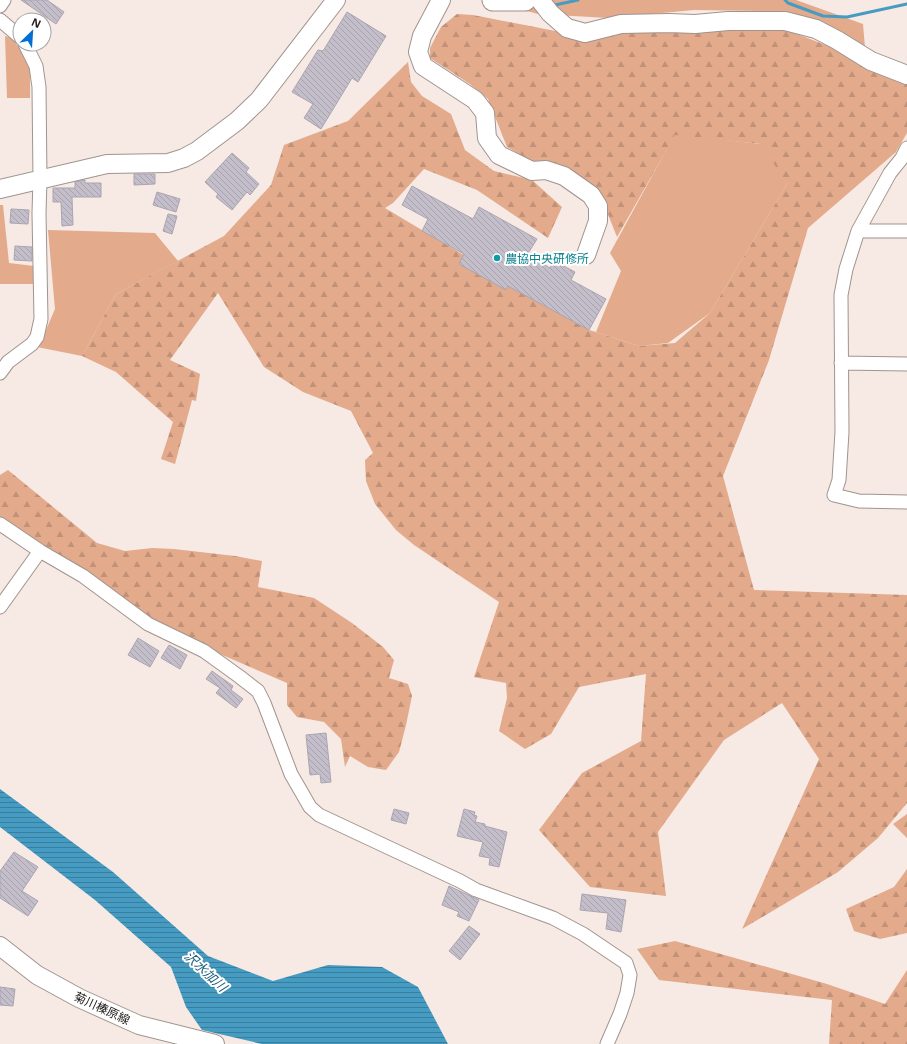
<svg xmlns="http://www.w3.org/2000/svg" width="907" height="1044" viewBox="0 0 907 1044" font-family="'Noto Sans','Noto Sans JP',sans-serif">
  <style>
    .green { fill: #e3aa8c }
    .forest { fill: url(#forest-firs) }
    .water { fill: url(#water-rules) }
    .lines { fill: none; stroke-linecap: round; stroke-linejoin: round }
    .stream { stroke: #469bc2; stroke-width: 3 }
    .building { fill: url(#building-back-hatch); stroke: #aaa5b1 }
    .street-casing { stroke: #a0948e; stroke-width: 15 }
    .secondary-casing { stroke: #a0948e; stroke-width: 20 }
    .primary-casing { stroke: #a0948e; stroke-width: 23 }
    .street { stroke: #fff; stroke-width: 13 }
    .secondary { stroke: #fff; stroke-width: 18 }
    .primary { stroke: #fff; stroke-width: 21 }
    .culture-dot { fill: #0f9aa8; stroke: #fff; stroke-width: 1.5 }
    .labels { text-anchor: middle; dominant-baseline: central; stroke-width: 4; stroke-linejoin: round; paint-order: stroke }
    .culture-label { font-size: 12px; fill: #0d838f; stroke: #fff; text-anchor: start }
    .street-label { font-size: 12px; fill: #201c19; stroke: #fff }
    .water-label { font-size: 13px; font-style: italic; fill: #1b5c78; stroke: #fff }
  </style>
  <defs>
    <pattern id="forest-firs" width="22" height="20" patternUnits="userSpaceOnUse"><rect width="22" height="20" fill="#e3aa8c"/><path d="M5 1l3.5 6h-7zM16 11l3.5 6h-7z" fill="#c29278"/></pattern>
    <pattern id="water-rules" width="6" height="5" patternUnits="userSpaceOnUse"><rect width="6" height="5" fill="#469bc2"/><path d="M0 2.5h6" fill="none" stroke="#3a7e9d"/></pattern>
    <pattern id="building-back-hatch" width="6" height="6" patternUnits="userSpaceOnUse"><rect width="6" height="6" fill="#c3beca"/><path d="M-1 5l2 2M0 0l6 6M5-1l2 2" fill="none" stroke="#a7a3ad"/></pattern>
  </defs>
  <rect width="100%" height="100%" fill="#f7e9e3"/>
  <!-- green -->
  <path class="green" d="M487,0H796L863,24L865,48L817,23L763,11L694,10L608,18L538,14Z
    M5,36L12,38L30,63V98H7Z
    M675,134L769,145L787,184L710,313L668,343L639,346L596,332L621,271L610,253Z
    M0,205H3L9,263L34,266L36,284H0Z
    M48,230L155,233L178,261L116,294L82,356L37,347L43,337L55,309Z"/>
  <!-- forest -->
  <path class="forest" d="M457,14L473,15L581,36L675,28H729L789,31L831,47L876,73L907,84V133L896,152L808,228L769,360L723,476L754,590L907,595V803L878,838L838,872L742,929L819,759L782,703L724,740L658,832L666,896L590,887L539,830L582,773L641,741L646,674L579,687L551,734L525,749L499,731L507,698L506,683L474,677L499,602L414,545L396,530L375,504L366,481L365,460L373,453L351,411L303,392L264,367L218,293L170,360L200,374L196,401L192,400L175,464L161,459L173,422L116,372L82,356L116,294L224,236L271,185L284,145L348,121L408,62L411,82L422,96L451,114L465,150L494,171L532,180L562,207L548,238L477,190L424,169L393,203L385,208L589,330L596,332L639,346L675,343L710,313L787,184L761,144L675,135L617,237L597,187L556,165L535,163L507,147L488,99L470,84L430,58V48L441,27Z
    M8,470L97,543L125,551L152,548L174,549L235,556L262,561L258,587L314,598L352,623L383,647L394,660L389,678L408,684L412,696L406,725L399,752L386,770L368,767L350,756L345,767L341,739L324,722L297,717L287,705V683L169,632L103,583L5,527L0,517V475Z
    M907,814V838L893,824Z
    M907,869V933L880,939L854,931L846,909L894,887Z
    M675,941L827,984L885,1004L907,970V1044H829L832,1000L659,980L637,949Z"/>
  <!-- water -->
  <path class="water" d="M0,789L113,872L208,956L273,981L328,965L382,967L418,987L448,1044H262L202,1030L186,1007L171,967L95,900L0,827Z"/>
  <g class="lines">
    <!-- stream -->
    <path class="stream" d="M785,0L788,3L823,16L847,17L907,4
      M555,5L578,0"/>
  </g>
  <!-- building -->
  <path class="building" d="M21,0H47L64,12L56,24Z
    M347,12L386,36L358,82L352,78L321,129L304,118L313,104L292,92L318,50L323,51Z
    M232,153L249,168L246,172L259,184L250,195L247,192L232,210L216,197L218,194L205,182Z
    M134,174H155V184L134,185Z
    M85,180V183H101V197H72L73,225L62,226L61,202H53V188H75V182Z
    M412,186L473,219L479,207L537,239L527,255L550,268L554,261L575,272L571,280L606,299L589,330L508,286L506,290L459,264L464,254L422,231L428,219L402,205Z
    M157,192L180,199L176,212L153,205Z
    M11,209L29,210L28,224L10,223Z
    M168,214L177,216L172,234L163,231Z
    M15,246L32,247V261L14,260Z
    M138,638L159,651L150,667L128,655Z
    M169,645L187,655L180,669L161,658Z
    M212,671L233,686L231,690L243,699L236,708L216,693L220,688L206,679Z
    M326,733L331,782L321,783L320,774L310,775L306,735Z
    M394,809L409,813L406,824L391,820Z
    M464,809L475,812L474,815L477,816L475,822L485,824V826L507,832L499,867L489,865L490,858L479,856L483,842L457,836Z
    M14,852L38,867L22,891L38,901L28,916L0,898V871Z
    M449,886L479,900L469,921L457,916L459,912L442,905Z
    M582,894L626,900L621,932L606,929L608,913L580,910Z
    M469,926L480,934L460,960L449,951Z
    M0,987L15,989L13,1006L0,1005Z"/>
  <g class="lines">
    <!-- street casing -->
    <g class="street-casing">
      <path id="street" d="M0,6L4,0
        M0,20L20,37
        M907,148L902,158L890,173L858,231L846,269L841,295L842,432L839,480L834,495L859,501L907,502
        M858,231H907
        M841,363L907,364
        M0,373L8,362L32,344L37,337L41,319L39,213L40,180L39,87L36,66L25,44
        M0,524L40,551L83,576L148,624L204,651L240,677L258,691L264,703L291,774L310,807L319,815L460,881L476,890L553,918L583,934L626,963L630,975L627,993L620,1014L607,1044
        M0,607L40,551"/>
    </g>
    <!-- secondary casing -->
    <g class="secondary-casing">
      <path id="secondary" d="M441,0L422,36L418,52L423,66L475,100L485,113L487,138L499,155L532,171L546,170L564,176L591,195L598,206V221L586,255
        M540,0L550,13L567,28L585,33L621,24L669,23L695,24L728,21H785L816,29L837,40L871,61L907,75
        M0,189L107,164L168,163L184,158L197,151L237,121L259,100L336,0
        M0,946L37,975L79,998L139,1025L215,1044"/>
    </g>
    <!-- primary casing -->
    <g class="primary-casing">
      <path id="primary" d="M493,0H525"/>
    </g>
    <!-- street -->
    <use href="#street" class="street"/>
    <!-- secondary -->
    <use href="#secondary" class="secondary"/>
    <!-- primary -->
    <use href="#primary" class="primary"/>
  </g>
  <!-- markers -->
  <circle class="culture-dot" cx="497" cy="258" r="4"/>
  <g class="labels">
    <!-- culture labels -->
    <g class="culture-label">
      <text x="505" y="258">農協中央研修所</text>
    </g>
    <!-- street labels -->
    <g class="street-label">
      <text transform="translate(102 1008) rotate(25)">菊川榛原線</text>
    </g>
    <!-- water labels -->
    <g class="water-label">
      <text transform="translate(206 971) rotate(43)">沢水加川</text>
    </g>
  </g>
  <!-- north arrow -->
  <g transform="translate(32 32) rotate(25)"><circle r="19" fill="#ffffff" stroke="#a6a4a3"/>
  <path d="M0-3L7 15L0 10L-7 15Z" fill="#0070d7"/>
  <text y="-6" font-size="11" font-weight="bold" text-anchor="middle" fill="#201c19">N</text>
  </g>
</svg>
